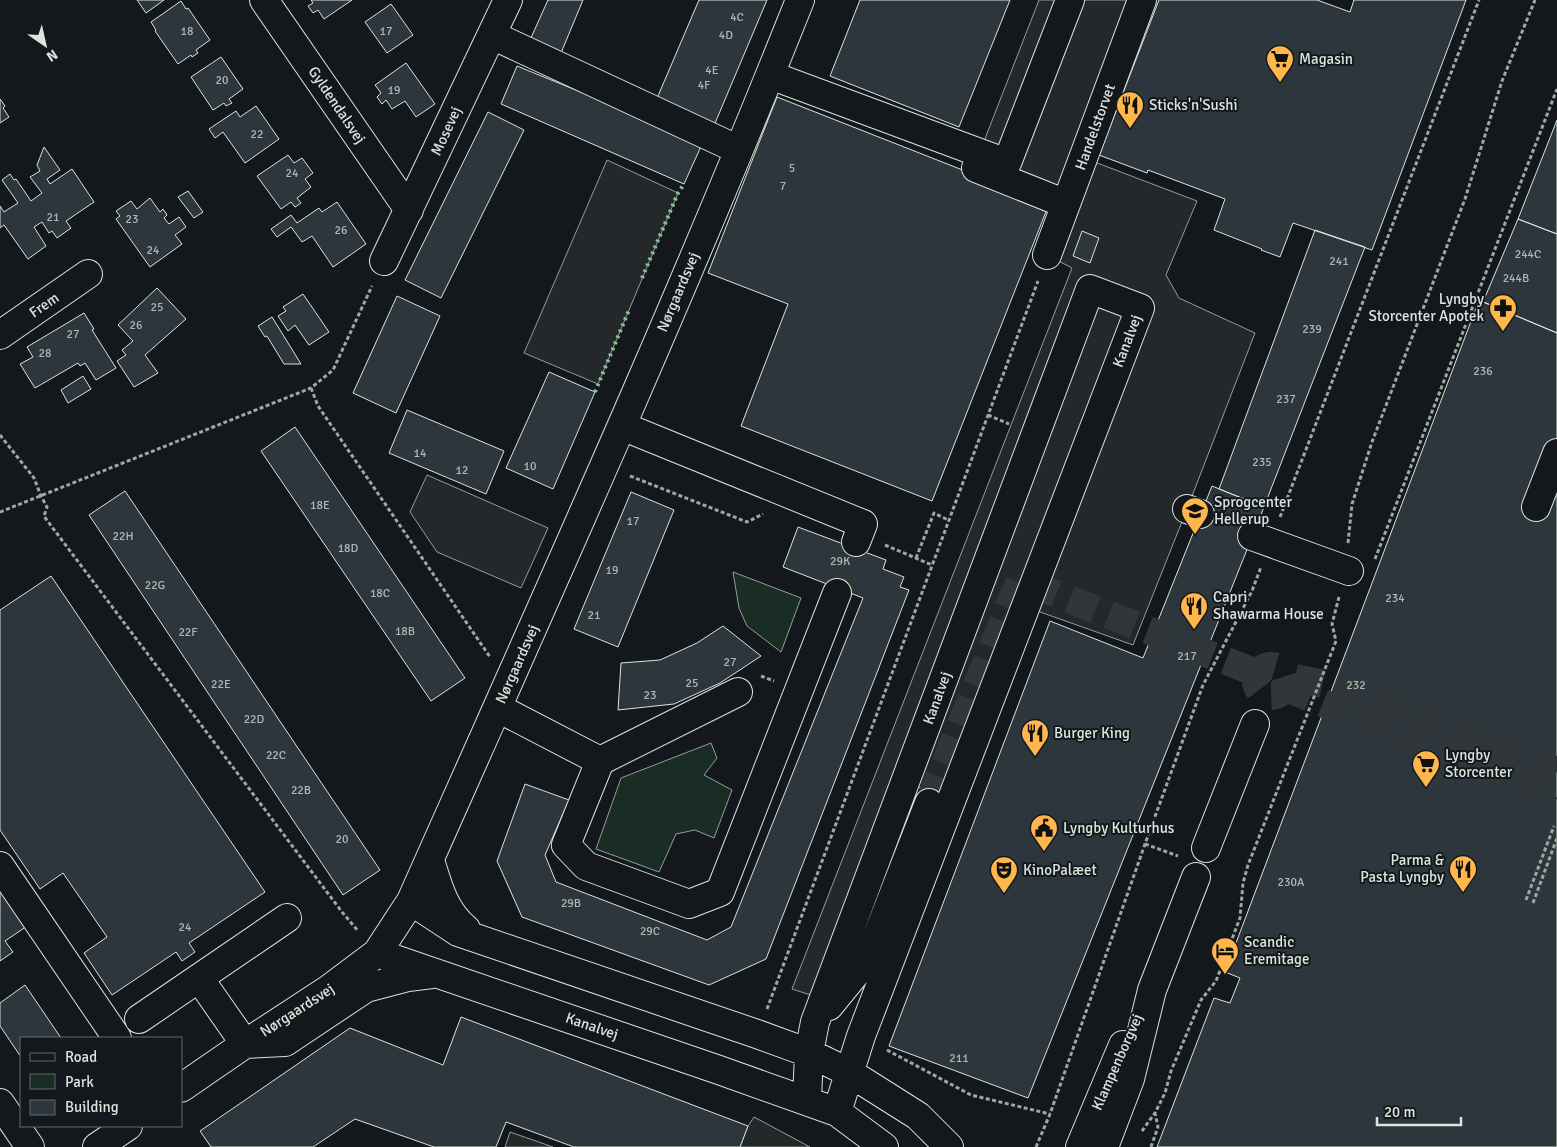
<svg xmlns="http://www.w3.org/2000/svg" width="1557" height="1147" viewBox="0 0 1557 1147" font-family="Signika,sans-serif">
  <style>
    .green { fill: #1a2d24; stroke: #939e99 }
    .parking { fill: #24282b; stroke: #939e99 }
    .building { fill: #2c363c; stroke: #d8e6dc }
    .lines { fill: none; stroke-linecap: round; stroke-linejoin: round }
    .minor-tunnel { stroke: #313739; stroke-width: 28; stroke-dasharray: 28 14; stroke-linecap: butt }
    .minor-casing { stroke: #d8e6dc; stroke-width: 30 }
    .path { stroke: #9da8a2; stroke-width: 3; stroke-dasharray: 4 2.5; stroke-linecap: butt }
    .minor { stroke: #14181c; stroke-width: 28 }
    .hedge { stroke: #8ac095; stroke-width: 4; stroke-dasharray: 2.5 4; stroke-linecap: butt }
    .labels { text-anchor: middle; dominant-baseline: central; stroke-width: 4; stroke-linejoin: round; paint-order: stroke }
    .number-label { font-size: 12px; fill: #adbab4 }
    .poi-label { font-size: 15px; fill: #d8e6dc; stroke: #14181c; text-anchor: start }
    .street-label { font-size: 15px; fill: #d8e6dc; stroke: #14181c }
  </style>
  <rect width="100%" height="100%" fill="#14181c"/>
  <!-- green -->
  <path class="green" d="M733,572L801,598L781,652L747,626L739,608Z
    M711,743L717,758L704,775L732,790L714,838L695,830L676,834L659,872L596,849L621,778Z"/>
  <!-- parking -->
  <path class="parking" d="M1039,0H1153L1092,161L1197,201L1166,275L1179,298L1255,333L1187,509L1133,645L1029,608L957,801L918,787L856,947L817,997L792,989L1072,268L1047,255L1066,204L974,167Z
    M607,160L678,193L598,384L524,353Z
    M427,475L548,528L521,588L437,552L410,512Z
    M754,1117L810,1147H740L748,1126Z
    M510,1132L553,1147H505Z"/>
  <!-- building -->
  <path class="building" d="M137,0H164L146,13Z
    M311,0H352L324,19L318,10L313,13L308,6L313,3Z
    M548,0H583L561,53L530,40Z
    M699,0H767L713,128L655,103Z
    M860,0H1010L959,127L830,76Z
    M1159,0H1317L1350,12L1354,0H1466L1372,250L1293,223L1280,257L1261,250L1262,249L1214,230L1225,199L1148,170L1147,173L1099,155Z
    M181,1L186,9L188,8L210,40L196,50L198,53L192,57L191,55L178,64L155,31L156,30L151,22Z
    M391,4L413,35L387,53L365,22Z
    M221,57L243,89L229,99L232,103L226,106L224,103L213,110L191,77Z
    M406,63L435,104L416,117L405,101L392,109L386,100L382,104L377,97L381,93L375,85Z
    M517,66L703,142L684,184L501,104Z
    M777,97L1049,204L932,501L741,426L788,304L708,273Z
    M0,99L5,106L3,108L9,117L0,123Z
    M256,106L279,139L245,163L223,132L215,138L209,129L236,111L240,117Z
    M488,112L524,130L441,298L405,280Z
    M1557,120V234L1518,219Z
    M44,147L60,170L47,179L50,184L72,169L94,202L66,221L71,228L57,238L52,231L49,233L42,222L34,227L46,246L28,259L4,225L0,228V206L4,212L18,203L2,180L10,174L14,180L16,179L31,201L42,193L30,177L40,171L37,165Z
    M288,155L294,163L302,158L313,173L305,179L311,187L297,198L301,203L295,207L291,202L281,209L257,176Z
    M188,191L203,212L194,218L178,197Z
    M150,198L160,212L163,209L167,215L164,218L169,224L179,217L186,227L175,235L182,244L150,267L116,219L120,216L116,211L131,201L137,209Z
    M337,202L366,244L333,267L312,236L302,242L291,227L277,237L271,229L291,215L297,223L319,208L322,212Z
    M1518,219L1557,234V333L1483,302Z
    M1315,230L1365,247L1264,507L1219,489Z
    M1082,231L1099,238L1090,263L1073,256Z
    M157,288L186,319L145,355L158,373L134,387L117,361L126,355L122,350L133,341L118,325Z
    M303,294L329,332L309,345L295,325L288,331L278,316L286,311L283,307Z
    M397,296L440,316L396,413L353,393Z
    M1479,300L1557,333V1147H1157L1214,998L1230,1003L1240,978L1225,972Z
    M84,313L94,329L92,330L116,368L96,380L85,363L80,366L78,363L35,388L20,364L33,357L27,347Z
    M272,317L301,364H284L267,336L265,337L258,326Z
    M549,372L595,392L553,489L506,468Z
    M83,376L91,389L68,403L61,390Z
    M407,410L504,451L486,494L389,453Z
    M295,427L465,678L431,701L261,451Z
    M1212,486L1264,507L1028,1098L889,1046L1050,621L1143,658Z
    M125,491L380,870L343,895L89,515Z
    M631,492L674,510L618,647L574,629Z
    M798,527L886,560L883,569L904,577L900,587L909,590L766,959L709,985L522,917L497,861L525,784L569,800L545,855L556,882L707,940L731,927L863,598L783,567Z
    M51,576L265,892L189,943L195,952L182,961L176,952L112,995L84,953L107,937L63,873L40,889L0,830V610Z
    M723,626L761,656L720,683L674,704L618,710L621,663L660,660L697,643Z
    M0,881L30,924L5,941L13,952L0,961Z
    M25,985L61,1038H21V1057L0,1026V1003Z
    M461,1017L748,1126L740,1147H574L506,1122L496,1147H434L355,1119L313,1147H211L200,1131L350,1028L443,1065Z"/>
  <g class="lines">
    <!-- minor-tunnel -->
    <path class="minor-tunnel" d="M837,593L856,542
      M1256 681a15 15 0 1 1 30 0a15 15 0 1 1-30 0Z
      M1295,678L1333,686L1557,771
      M1284,687L1434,749L1557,798
      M929,803L1020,580L1257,673"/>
    <!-- minor casing -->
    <g class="minor-casing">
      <path id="minor" d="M264,0L409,210
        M492,35L739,150
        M770,75L1007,163L1070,0
        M976,168L1066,204
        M1047,255L1142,0
        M384,261L508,0
        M0,335L88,274
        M622,426L863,524L856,542
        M1536,507L1557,453
        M1187,509L1200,514
        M1252,536L1349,571
        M498,708L600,761L738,692
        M600,761L566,845L586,866L689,904L720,892L837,593
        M1206,848L1255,724
        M430,860C438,886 444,911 466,929
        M0,866L117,1038
        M411,901L458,932L757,1034L809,1053L850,1073L918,1116L949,1147
        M377,953L719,1070L837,1112L884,1147
        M199,978L245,1044L285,1042L366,988L408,977L432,974
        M829,1006L869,957L929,803
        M139,1019L287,918
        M181,1088L245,1044L329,989L377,953L411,901C544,602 679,304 800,0
        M807,1100L809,1053L815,1022L1090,289L1140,308L861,1036L837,1112
        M0,1103L30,1147
        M97,1147L128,1126
        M1080,1147L1123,1045
        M1104,1147L1130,1079L1152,990L1196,877"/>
    </g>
    <!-- path -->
    <path class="path" d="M311,388L318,406L490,657
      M988,415L1009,424
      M0,435L34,478L41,496L47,507L44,516L46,519L342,912L358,931
      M630,476L747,522L763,514
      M0,512L311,388L333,370L372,286
      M1280,517L1479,0
      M1348,543L1352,504L1372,442L1465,199L1502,81L1535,0
      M885,545L932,565
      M916,558L934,513L948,520
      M1375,559L1557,89
      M761,676L774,681
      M1145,844L1178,856
      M1526,900L1554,826
      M1533,903L1557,838
      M767,1009L1038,281
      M887,1050L971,1095L1050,1114
      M1142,1131L1155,1113L1165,1093L1171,1071L1201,1000L1216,981L1240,918L1243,883L1248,865L1336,641L1332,624L1339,597
      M1036,1147L1050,1114L1145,844L1203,685L1252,591L1261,567
      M1151,1147L1158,1127L1155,1113"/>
    <!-- minor -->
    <use href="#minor" class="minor"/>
    <!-- hedge -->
    <path class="hedge" d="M642,278L678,193L684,184
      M595,392L629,310"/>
  </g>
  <!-- icons -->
  <defs>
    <g id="supermarket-pin" transform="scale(1.4375)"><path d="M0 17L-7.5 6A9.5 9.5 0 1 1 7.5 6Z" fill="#ffb74d" stroke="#14181c"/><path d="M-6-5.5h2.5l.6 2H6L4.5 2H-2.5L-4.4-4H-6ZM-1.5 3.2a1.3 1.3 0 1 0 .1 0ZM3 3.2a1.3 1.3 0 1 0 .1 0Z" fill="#111"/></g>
    <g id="restaurant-pin" transform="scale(1.4375)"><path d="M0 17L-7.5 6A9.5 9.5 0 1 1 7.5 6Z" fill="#ffb74d" stroke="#14181c"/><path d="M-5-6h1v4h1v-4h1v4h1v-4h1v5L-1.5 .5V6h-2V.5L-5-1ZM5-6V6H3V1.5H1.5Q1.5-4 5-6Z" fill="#111"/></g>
    <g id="pharmacy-pin" transform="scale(1.4375)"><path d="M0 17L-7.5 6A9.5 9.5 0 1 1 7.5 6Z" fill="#ffb74d" stroke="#14181c"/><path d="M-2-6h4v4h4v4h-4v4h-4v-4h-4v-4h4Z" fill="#111"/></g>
    <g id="school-pin" transform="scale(1.4375)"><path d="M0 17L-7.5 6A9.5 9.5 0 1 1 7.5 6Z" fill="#ffb74d" stroke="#14181c"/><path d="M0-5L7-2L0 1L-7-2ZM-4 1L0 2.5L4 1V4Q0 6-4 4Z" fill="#111"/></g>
    <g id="civic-pin" transform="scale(1.4375)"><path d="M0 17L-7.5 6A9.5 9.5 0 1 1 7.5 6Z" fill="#ffb74d" stroke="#14181c"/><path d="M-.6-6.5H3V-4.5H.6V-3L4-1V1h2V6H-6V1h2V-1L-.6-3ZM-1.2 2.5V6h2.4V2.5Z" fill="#111"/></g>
    <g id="theatre-pin" transform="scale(1.4375)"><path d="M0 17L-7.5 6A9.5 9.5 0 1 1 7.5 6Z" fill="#ffb74d" stroke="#14181c"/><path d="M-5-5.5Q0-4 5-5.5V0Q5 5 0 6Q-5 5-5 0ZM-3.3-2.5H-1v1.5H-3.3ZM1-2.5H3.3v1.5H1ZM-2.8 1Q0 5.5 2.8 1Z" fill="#111"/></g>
    <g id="hotel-pin" transform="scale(1.4375)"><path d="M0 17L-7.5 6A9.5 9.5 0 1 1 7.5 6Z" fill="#ffb74d" stroke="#14181c"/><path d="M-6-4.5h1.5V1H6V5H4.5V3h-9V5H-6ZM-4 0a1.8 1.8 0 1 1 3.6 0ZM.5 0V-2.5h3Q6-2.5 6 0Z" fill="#111"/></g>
  </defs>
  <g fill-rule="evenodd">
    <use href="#supermarket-pin" x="1280" y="59"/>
    <use href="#restaurant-pin" x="1130" y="105"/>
    <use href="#pharmacy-pin" x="1503" y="308"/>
    <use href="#school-pin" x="1195" y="511"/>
    <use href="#restaurant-pin" x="1194" y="606"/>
    <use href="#restaurant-pin" x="1035" y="733"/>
    <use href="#supermarket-pin" x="1426" y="764"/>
    <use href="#civic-pin" x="1044" y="828"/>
    <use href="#restaurant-pin" x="1463" y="869"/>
    <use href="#theatre-pin" x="1004" y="870"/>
    <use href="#hotel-pin" x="1225" y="951"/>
  </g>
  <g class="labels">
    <!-- number labels -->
    <g class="number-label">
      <text x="737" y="17">4C</text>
      <text x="187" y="31">18</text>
      <text x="386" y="31">17</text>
      <text x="726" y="35">4D</text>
      <text x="712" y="70">4E</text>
      <text x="222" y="80">20</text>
      <text x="704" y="85">4F</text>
      <text x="394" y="90">19</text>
      <text x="257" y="134">22</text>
      <text x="792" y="168">5</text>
      <text x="292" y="173">24</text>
      <text x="783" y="186">7</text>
      <text x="53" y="217">21</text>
      <text x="132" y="219">23</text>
      <text x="341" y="230">26</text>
      <text x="153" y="250">24</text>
      <text x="1528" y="254">244C</text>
      <text x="1339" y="261">241</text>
      <text x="1516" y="278">244B</text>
      <text x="157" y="307">25</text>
      <text x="136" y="325">26</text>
      <text x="1312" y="329">239</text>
      <text x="73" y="334">27</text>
      <text x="45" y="353">28</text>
      <text x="1483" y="371">236</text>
      <text x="1286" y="399">237</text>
      <text x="420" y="453">14</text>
      <text x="1262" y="462">235</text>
      <text x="530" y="466">10</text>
      <text x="462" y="470">12</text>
      <text x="320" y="505">18E</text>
      <text x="633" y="521">17</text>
      <text x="123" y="536">22H</text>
      <text x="348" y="548">18D</text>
      <text x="840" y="561">29K</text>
      <text x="612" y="570">19</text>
      <text x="155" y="585">22G</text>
      <text x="380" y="593">18C</text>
      <text x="1395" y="598">234</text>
      <text x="594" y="615">21</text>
      <text x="405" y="631">18B</text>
      <text x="188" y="632">22F</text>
      <text x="1187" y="656">217</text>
      <text x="730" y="662">27</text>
      <text x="692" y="683">25</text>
      <text x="221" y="684">22E</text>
      <text x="1356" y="685">232</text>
      <text x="650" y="695">23</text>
      <text x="254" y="719">22D</text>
      <text x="276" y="755">22C</text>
      <text x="301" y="790">22B</text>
      <text x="342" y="839">20</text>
      <text x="1291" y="882">230A</text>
      <text x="571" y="903">29B</text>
      <text x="185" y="927">24</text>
      <text x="650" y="931">29C</text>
      <text x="959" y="1058">211</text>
    </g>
    <!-- poi labels -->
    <g class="poi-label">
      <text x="1299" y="59">Magasin</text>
      <text x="1149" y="105">Sticks'n'Sushi</text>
      <text x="1484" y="299" text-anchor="end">Lyngby<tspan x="1484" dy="17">Storcenter Apotek</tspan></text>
      <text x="1214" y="502">Sprogcenter<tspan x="1214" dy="17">Hellerup</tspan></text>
      <text x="1213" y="597">Capri<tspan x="1213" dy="17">Shawarma House</tspan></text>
      <text x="1054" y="733">Burger King</text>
      <text x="1445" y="755">Lyngby<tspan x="1445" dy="17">Storcenter</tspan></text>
      <text x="1063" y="828">Lyngby Kulturhus</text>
      <text x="1444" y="860" text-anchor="end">Parma &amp;<tspan x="1444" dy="17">Pasta Lyngby</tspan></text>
      <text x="1023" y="870">KinoPalæet</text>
      <text x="1244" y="942">Scandic<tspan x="1244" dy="17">Eremitage</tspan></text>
    </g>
    <!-- street labels -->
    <g class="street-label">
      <text transform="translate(337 105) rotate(56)">Gyldendalsvej</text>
      <text transform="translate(1095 127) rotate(-70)">Handelstorvet</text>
      <text transform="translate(446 131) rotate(-65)">Mosevej</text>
      <text transform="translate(678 292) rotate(-67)">Nørgaardsvej</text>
      <text transform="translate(44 305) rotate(-35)">Frem</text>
      <text transform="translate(1127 341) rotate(-69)">Kanalvej</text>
      <text transform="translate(517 664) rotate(-66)">Nørgaardsvej</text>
      <text transform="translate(937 698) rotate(-70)">Kanalvej</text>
      <text transform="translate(297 1010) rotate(-33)">Nørgaardsvej</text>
      <text transform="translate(592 1026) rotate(19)">Kanalvej</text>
      <text transform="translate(1117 1062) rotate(-66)">Klampenborgvej</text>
    </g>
  </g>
  <!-- legend -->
  <rect x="20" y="1037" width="162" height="90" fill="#14181c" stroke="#626a69"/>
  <rect x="30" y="1053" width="25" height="8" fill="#14181c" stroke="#626a69"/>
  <text x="65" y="1062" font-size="15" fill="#d8e6dc">Road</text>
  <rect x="30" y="1074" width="25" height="15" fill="#1a2d24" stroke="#626a69"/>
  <text x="65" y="1087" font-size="15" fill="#d8e6dc">Park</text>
  <rect x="30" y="1100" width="25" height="15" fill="#2c363c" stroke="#626a69"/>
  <text x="65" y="1112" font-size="15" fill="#d8e6dc">Building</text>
  <!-- north arrow -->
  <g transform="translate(45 45) rotate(146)" stroke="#14181c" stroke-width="4" paint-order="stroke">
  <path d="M0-4L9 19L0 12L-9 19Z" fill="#d8e6dc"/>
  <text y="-8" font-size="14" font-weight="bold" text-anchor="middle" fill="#d8e6dc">N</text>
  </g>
  <!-- scale -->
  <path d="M1377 1117v8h84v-8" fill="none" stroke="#d8e6dc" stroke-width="2.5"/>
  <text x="1384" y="1117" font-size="15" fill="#d8e6dc" stroke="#14181c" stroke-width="4" paint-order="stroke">20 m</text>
</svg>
